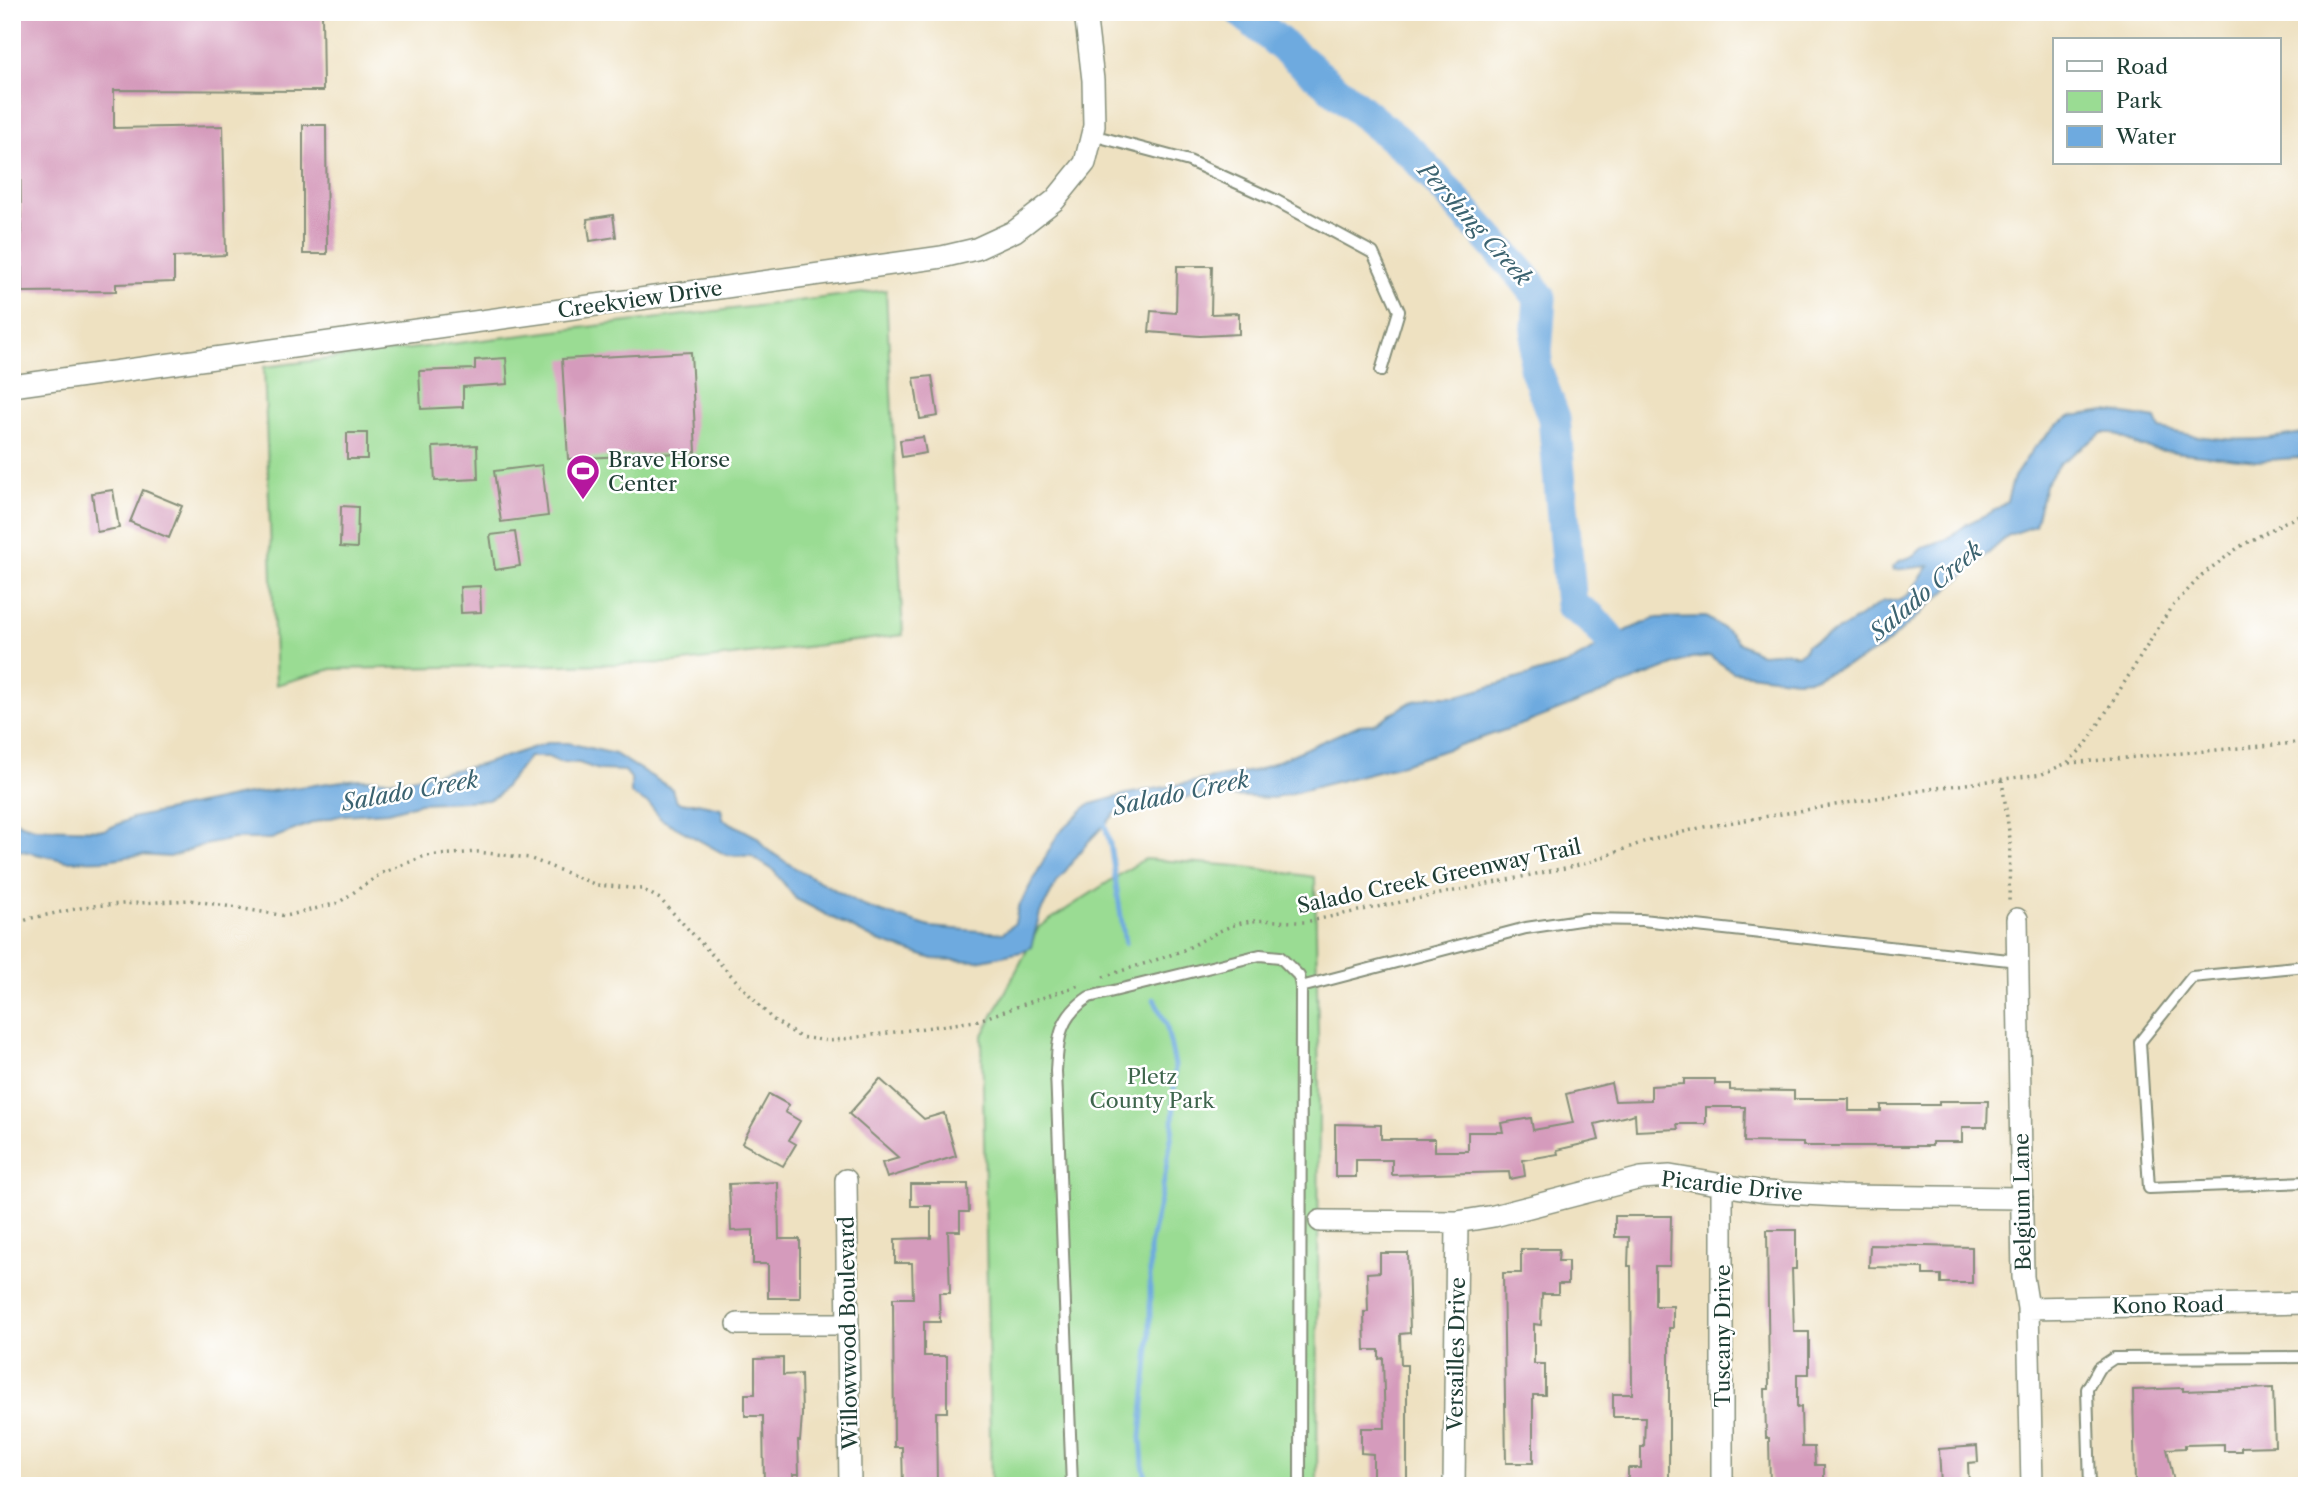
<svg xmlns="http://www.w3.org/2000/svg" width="2319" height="1498" viewBox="0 0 2319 1498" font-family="'Libre Caslon Text',serif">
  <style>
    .green { fill: #9adc93; stroke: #5c8c64; stroke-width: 2 }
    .water { fill: #6eaadf; stroke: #46748a; stroke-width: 2 }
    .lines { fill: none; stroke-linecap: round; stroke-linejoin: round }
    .stream { stroke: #6eaadf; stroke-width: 5 }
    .river { stroke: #6eaadf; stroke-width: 33 }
    .building { fill: #d59bbc }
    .service-casing { stroke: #868f7a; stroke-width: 14 }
    .minor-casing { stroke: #868f7a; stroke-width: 24 }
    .path { stroke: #868f7a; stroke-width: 3.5; stroke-dasharray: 2 5; stroke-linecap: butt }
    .service { stroke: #fff; stroke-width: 10 }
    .minor { stroke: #fff; stroke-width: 21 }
    .labels { text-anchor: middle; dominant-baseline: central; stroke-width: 5; stroke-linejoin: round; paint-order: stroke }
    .street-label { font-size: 21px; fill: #1f3d34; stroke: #fff }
    .poi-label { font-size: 21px; fill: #1f3d34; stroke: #fff; text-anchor: start }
    .park-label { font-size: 21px; fill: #3e654c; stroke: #fff }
    .water-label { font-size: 23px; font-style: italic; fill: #3b6370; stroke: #fff }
  </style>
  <rect width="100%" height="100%" fill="#fff"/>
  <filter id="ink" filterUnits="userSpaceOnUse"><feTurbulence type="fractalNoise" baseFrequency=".0143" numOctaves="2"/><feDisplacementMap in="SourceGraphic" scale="14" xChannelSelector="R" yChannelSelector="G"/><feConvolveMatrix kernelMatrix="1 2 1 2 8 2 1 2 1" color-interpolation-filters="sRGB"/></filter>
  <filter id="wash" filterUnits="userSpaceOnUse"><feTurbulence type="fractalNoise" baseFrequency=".00686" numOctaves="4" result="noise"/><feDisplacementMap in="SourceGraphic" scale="28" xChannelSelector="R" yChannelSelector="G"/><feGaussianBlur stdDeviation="1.57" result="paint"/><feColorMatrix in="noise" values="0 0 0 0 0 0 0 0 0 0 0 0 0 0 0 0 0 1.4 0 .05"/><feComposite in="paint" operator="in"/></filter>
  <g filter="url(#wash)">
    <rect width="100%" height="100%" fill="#eee1c1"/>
    <!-- green -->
    <path class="green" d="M886,290L903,635L675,663L332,669L276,685L264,367Z
      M1144,859L1238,866L1315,877L1319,1086L1317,1486H991L982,1037L1039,927Z"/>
    <!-- water -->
    <path class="water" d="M2106,411L2156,419L2160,429C2215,441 2250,444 2307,432V457L2257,461L2156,450L2137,445L2113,433H2102L2059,464L2045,485L2035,526L2009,535L1884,646L1858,661L1811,679L1796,680L1733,672L1710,656L1691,658L1526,723L1397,766L1273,798L1198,795L1118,811L1088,842L1057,882L1040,913L1031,947L1021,952L977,961L933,959L875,940L796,899L773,870L751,856L726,855L661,819L650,805L631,794V778L625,771L599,770L579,763L559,762L548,757H529L498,795L488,800L420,803L388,812L343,815L315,822L271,839H233L200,846L170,857L139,855L106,860L67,861L18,850L12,847V818L21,824L35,828L105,830L132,818L242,795L357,779L400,780L480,765L547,743H568L615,754L672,789L675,799L680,803H697L721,808L723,819L757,837L765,848L795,868L866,907L930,927L1003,933L1015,923L1018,908L1058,834L1088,805L1127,794L1258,770L1359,725L1374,724L1411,702L1431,696H1458L1567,664L1630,629L1656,618L1706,617L1730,633L1739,643L1761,654L1788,652L1797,655L1804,651L1806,645L1841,629L1884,601L1900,600L1909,594L1929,566L1894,570L1893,567L1901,560L1914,556L1923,547L1947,539L1967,524L1997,509L2007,501L2014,477L2033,449L2057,425L2072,416Z"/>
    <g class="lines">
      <!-- stream -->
      <path class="stream" d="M1103,818L1110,844L1125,943
        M1148,1486L1143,1465L1141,1437L1150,1336V1247L1164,1181L1173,1127L1175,1065L1166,1024L1154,999"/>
      <!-- river -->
      <path class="river" d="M1242,12L1414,155L1524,277L1540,298L1535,367L1554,418L1571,605L1592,619L1624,656"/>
    </g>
    <g id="blocks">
      <!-- building -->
      <path class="building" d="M18,12H322L323,91L114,90V128L223,126L226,255L174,257V282L116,284V291L22,292Z
        M303,125H326L327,254H303Z
        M613,215L616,237L590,241L587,219Z
        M1177,266H1212L1211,314L1239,313V334L1200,336L1149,332L1151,311L1176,313Z
        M691,352L696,452L568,459L562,359Z
        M506,358L508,384L463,387V407L421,409L419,371L475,369V360Z
        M932,376L938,416L920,419L914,378Z
        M347,433H367V459H347Z
        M923,437L926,453L902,457L900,440Z
        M477,445L478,479L435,481L433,447Z
        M542,465L548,516L501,522L494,471Z
        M113,490L119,528L97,532L92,493Z
        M143,490L182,506L169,538L130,522Z
        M341,506L358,507L357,548L340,547Z
        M515,532L520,566L495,570L490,535Z
        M480,586L481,612L461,613L460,587Z
        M880,1079L924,1119L944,1113L956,1156L887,1178L882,1163L899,1158L849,1114Z
        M1684,1079H1715V1084H1730V1090L1794,1091V1099H1849V1111H1881V1105H1939V1101H1988L1987,1127H1962V1142H1932V1146H1803V1143L1744,1142L1745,1107H1706V1124H1677L1678,1129L1636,1131L1635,1114L1595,1124L1599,1140L1557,1150L1558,1154L1523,1160L1525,1176L1510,1179L1509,1172L1392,1175V1160H1356V1177H1335V1124L1381,1125V1139H1435V1151H1468V1132H1503L1501,1123L1531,1118L1533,1130L1573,1123L1566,1094L1611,1083L1615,1101L1651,1100V1086L1684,1084Z
        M769,1094L789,1105L785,1112L800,1121L789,1140L796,1144L783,1166L742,1143Z
        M778,1182L779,1239H800V1298H768V1264H753V1230L731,1231L729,1184Z
        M911,1184H968L969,1212H960V1231H948L950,1293H939L940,1322H924V1356H947V1412H936L937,1486H903L902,1447H894L893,1298H913L912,1263H895V1239L931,1238V1206H911Z
        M1615,1216H1671L1670,1266H1655V1306H1673V1328H1669V1486H1628V1468H1641V1447H1644L1645,1417H1613V1394H1632L1631,1266H1628L1629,1237H1615Z
        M1767,1230H1796V1269H1792L1794,1332H1809V1374H1797V1408L1801,1407L1802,1447H1814L1815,1465H1824V1486H1770L1769,1438H1766L1765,1389H1769Z
        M1870,1245L1972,1247V1283H1941V1275H1923V1268L1869,1267Z
        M1521,1249H1559L1558,1261H1568V1284H1558V1294H1542L1541,1325L1534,1324V1364H1545V1395H1533V1463H1506L1503,1273H1521Z
        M1380,1253H1408L1410,1333L1400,1334L1401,1365H1407V1486H1373V1454L1361,1453V1428H1385L1383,1358L1379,1359V1350H1365L1364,1312H1368L1367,1273L1380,1272Z
        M783,1358V1375L801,1374L802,1415L800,1441H798L799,1474H793L794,1486H764L763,1416H745V1394H755V1359Z
        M2183,1388V1391L2273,1388L2275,1446L2241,1447V1451H2224V1444L2185,1445V1448L2167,1449L2175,1486H2135L2133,1390Z
        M1977,1446L1978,1462L1968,1463L1969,1486H1941L1939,1449Z"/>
    </g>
  </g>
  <g filter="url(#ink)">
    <use href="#blocks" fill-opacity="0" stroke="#868f7a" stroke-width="2"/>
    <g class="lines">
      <!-- service casing -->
      <g class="service-casing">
        <path id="service" d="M1092,135L1189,161L1273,199L1373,253L1399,311L1381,371
          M2307,966L2192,977L2140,1042L2149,1188L2307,1182
          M1301,987L1526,928L1586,919L1642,920L2018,961
          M1072,1486L1056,1071C1058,1038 1059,1017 1089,997L1260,955L1280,957L1299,976L1301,987L1300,1486
          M2090,1486L2087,1389L2099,1368L2114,1358L2307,1357"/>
      </g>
      <!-- minor casing -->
      <g class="minor-casing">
        <path id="minor" d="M12,386L942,257L976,249L1015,231L1055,200L1085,163L1094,126L1093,80L1085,12
          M2017,919L2023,1277L2028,1308L2032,1486
          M846,1180L850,1486
          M1722,1186V1486
          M1320,1221L1457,1222L1494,1216L1641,1178L1670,1176L1765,1192L1841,1196L2022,1198
          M2028,1308L2307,1303
          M738,1324H848
          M1454,1486L1457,1222"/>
      </g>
      <!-- path -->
      <path class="path" d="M2069,763L2307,742
        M2002,780L2010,839L2009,904
        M12,925L32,918L90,906L190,900L286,916L338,903L382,873L425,856L478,852L529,858L597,885L642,889L660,899L772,1019L800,1037L829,1041L976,1021L1079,985
        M1103,977C1129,968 1155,961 1181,951C1202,942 1223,926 1246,922C1266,918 1285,923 1305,922L1584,864L1646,841L1704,827L1936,788L2042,774L2067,763L2085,746L2170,609L2202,575L2239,547L2285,522L2307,513"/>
      <!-- service -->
      <use href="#service" class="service"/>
      <!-- minor -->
      <use href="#minor" class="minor"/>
    </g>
  </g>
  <!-- icons -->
  <defs>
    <g id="stadium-pin" transform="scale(1.75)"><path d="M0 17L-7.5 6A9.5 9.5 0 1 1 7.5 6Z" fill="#b5179e" stroke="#fff"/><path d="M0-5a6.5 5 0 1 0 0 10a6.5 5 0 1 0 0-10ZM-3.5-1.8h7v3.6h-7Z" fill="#fff"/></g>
  </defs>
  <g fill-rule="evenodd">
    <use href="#stadium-pin" x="583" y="471"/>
  </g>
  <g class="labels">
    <!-- street labels -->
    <g class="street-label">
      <text transform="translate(640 299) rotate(-8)">Creekview Drive</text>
      <text transform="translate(1439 876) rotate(-12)">Salado Creek Greenway Trail</text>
      <text transform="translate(1732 1186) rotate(6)">Picardie Drive</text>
      <text transform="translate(2022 1202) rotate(-91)">Belgium Lane</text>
      <text transform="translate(2168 1305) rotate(-1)">Kono Road</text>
      <text transform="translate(848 1333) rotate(-91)">Willowwood Boulevard</text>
      <text transform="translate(1722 1336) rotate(-90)">Tuscany Drive</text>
      <text transform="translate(1456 1354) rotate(-89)">Versailles Drive</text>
    </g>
    <!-- poi labels -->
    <g class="poi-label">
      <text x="608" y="459">Brave Horse<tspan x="608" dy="24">Center</tspan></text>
    </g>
    <!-- park labels -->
    <g class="park-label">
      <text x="1152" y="1076">Pletz<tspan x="1152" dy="24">County Park</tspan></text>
    </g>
    <!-- water labels -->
    <g class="water-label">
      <text transform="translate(1475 224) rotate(48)">Pershing Creek</text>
      <text transform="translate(1926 591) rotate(-40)">Salado Creek</text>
      <text transform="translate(410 791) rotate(-10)">Salado Creek</text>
      <text transform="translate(1181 793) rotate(-12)">Salado Creek</text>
    </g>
  </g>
  <!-- margin -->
  <rect width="2319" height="1498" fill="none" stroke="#fff" stroke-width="42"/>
  <!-- legend -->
  <rect x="2053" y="38" width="228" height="126" fill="#ffffff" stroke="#a5b1ae" stroke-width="2"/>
  <rect x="2067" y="61" width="35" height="10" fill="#ffffff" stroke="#a5b1ae" stroke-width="2"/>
  <text x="2116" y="74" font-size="21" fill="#1f3d34">Road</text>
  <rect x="2067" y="91" width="35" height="21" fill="#9adc93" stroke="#a5b1ae" stroke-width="2"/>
  <text x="2116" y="108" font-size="21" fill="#1f3d34">Park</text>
  <rect x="2067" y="126" width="35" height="21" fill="#6eaadf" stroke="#a5b1ae" stroke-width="2"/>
  <text x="2116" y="144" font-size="21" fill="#1f3d34">Water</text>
</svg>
